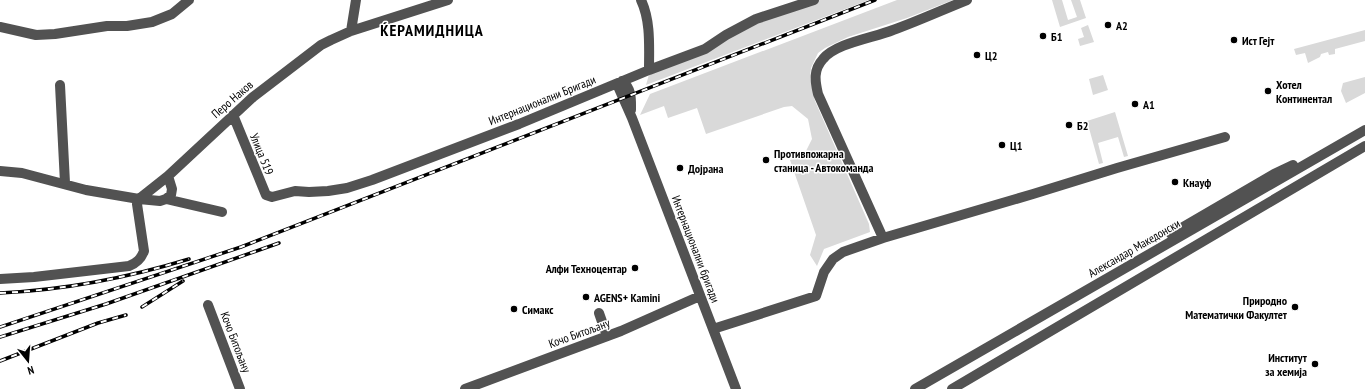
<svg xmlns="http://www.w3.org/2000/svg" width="1365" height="389" viewBox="0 0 1365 389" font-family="'PT Sans Narrow',sans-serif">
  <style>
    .green { fill: #d9d9d9 }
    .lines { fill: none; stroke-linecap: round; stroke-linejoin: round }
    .minor { stroke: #525252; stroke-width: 10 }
    .rail-casing { stroke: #000; stroke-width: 3.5 }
    .rail { stroke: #fff; stroke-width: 2; stroke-dasharray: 6; stroke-linecap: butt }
    .poi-dot { fill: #000; stroke: #fff; stroke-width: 1.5 }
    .labels { text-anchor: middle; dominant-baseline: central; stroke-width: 3; stroke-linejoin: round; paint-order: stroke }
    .poi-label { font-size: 12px; font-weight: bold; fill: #000; stroke: #fff; text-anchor: start }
    .street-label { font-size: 12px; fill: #000; stroke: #fff }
    .district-label { font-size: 16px; font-weight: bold; letter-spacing: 1px; fill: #000; stroke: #fff }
  </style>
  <rect width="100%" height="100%" fill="#fff"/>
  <!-- green -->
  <path class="green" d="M819,0H869L646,85L650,71L749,26Z
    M897,0H953L907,18L848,37L825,48L818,53L811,68L810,78L815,101L869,224L870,232L824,249L817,266L810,255L816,235L790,160L804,155L812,139L808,119L792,106L784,107L706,134L697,108L668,118L664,106L640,115L650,94Z
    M1052,0H1062L1068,20L1077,17L1071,0H1080L1086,18L1060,27Z
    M1088,25L1094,42L1080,46L1078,39L1084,37L1081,28Z
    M1365,30V41L1335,49V54L1329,55L1328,52L1321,54L1320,57L1308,63L1305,53L1296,55L1294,49Z
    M1103,75L1108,90L1093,95L1089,79Z
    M1365,77V93L1346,103L1341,91L1343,83Z
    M1115,112L1128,156L1124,157L1118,137L1098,143L1103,163L1099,164L1087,121Z"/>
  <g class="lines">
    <!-- minor -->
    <path class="minor" d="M641,0C651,21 649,47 649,70
      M0,27L36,35L55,34L107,26H127L152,22L172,14L189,0
      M351,31L356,0
      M622,81C632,89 631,99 631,110
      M617,84L632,118L736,389
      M60,85L65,183
      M233,115L266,195L272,197L295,191L309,192L328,191L347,188L372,180L519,124L649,70L705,49L726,35L756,19L814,0
      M0,171L22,173L86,190L139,199L160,201L166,199L171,195L172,189L168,176
      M166,199L222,212
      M1171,234L1274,174L1293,165
      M883,238L818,94C815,81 813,70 823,59C836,43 873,38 893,30C918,21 942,10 967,0
      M0,279L34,277L129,266C137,263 141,259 144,251L137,204L139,199L168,176L253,97L321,45L331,40L351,31L448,0
      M208,305L240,389
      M599,313L607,336
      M713,329L816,296L824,272L833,259L843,252L883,238L1033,194L1117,168L1225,137
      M465,389L621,331L700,296
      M915,389L1365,130
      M952,389L1365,146"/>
    <!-- rail casing -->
    <g class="rail-casing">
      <path id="rail" d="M0,293C64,290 127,278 189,259
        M142,307L183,281
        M0,327L241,247L875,0
        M0,337L106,304L279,243
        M0,361L98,323L126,315"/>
    </g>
    <!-- rail -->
    <use href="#rail" class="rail"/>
  </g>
  <!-- markers -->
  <g class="poi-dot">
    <circle cx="1108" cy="25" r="4"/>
    <circle cx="1043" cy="36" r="4"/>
    <circle cx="1234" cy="40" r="4"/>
    <circle cx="977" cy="55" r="4"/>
    <circle cx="1268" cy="91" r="4"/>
    <circle cx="1135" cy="104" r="4"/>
    <circle cx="1069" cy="125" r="4"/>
    <circle cx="1002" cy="145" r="4"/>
    <circle cx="766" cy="160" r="4"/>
    <circle cx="680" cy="168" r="4"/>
    <circle cx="1175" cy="182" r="4"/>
    <circle cx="635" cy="268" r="4"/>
    <circle cx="586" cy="297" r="4"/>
    <circle cx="1295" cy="307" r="4"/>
    <circle cx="514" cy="309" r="4"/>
    <circle cx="1315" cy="364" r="4"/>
  </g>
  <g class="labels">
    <!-- poi labels -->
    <g class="poi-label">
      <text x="1116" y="25">А2</text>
      <text x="1051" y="36">Б1</text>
      <text x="1242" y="40">Ист Гејт</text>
      <text x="985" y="55">Ц2</text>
      <text x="1276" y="84">Хотел<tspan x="1276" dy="14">Континентал</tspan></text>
      <text x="1143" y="104">А1</text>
      <text x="1077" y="125">Б2</text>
      <text x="1010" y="145">Ц1</text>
      <text x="774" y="153">Противпожарна<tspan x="774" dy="14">станица - Автокоманда</tspan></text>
      <text x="688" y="168">Дојрана</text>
      <text x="1183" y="182">Кнауф</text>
      <text x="627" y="268" text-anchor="end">Алфи Техноцентар</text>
      <text x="594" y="297">AGENS+ Kamini</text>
      <text x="1287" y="300" text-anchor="end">Природно<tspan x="1287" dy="14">Математички Факултет</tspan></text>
      <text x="522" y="309">Симакс</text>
      <text x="1307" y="357" text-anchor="end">Институт<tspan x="1307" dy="14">за хемија</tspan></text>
    </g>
    <!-- street labels -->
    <g class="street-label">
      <text transform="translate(232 99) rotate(-41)">Перо Наков</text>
      <text transform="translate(542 100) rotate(-22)">Интернационални Бригади</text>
      <text transform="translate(262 154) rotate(68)">Улица 519</text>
      <text transform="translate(1134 248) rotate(-30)">Александар Македонски</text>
      <text transform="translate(696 249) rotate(69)">Интернационални бригади</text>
      <text transform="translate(579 333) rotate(-20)">Кочо Битољану</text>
      <text transform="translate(236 342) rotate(69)">Кочо Битољану</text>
    </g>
    <!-- district labels -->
    <g class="district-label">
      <text x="432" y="30">ЌЕРАМИДНИЦА</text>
    </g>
  </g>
  <!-- north arrow -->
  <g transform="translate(28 361) rotate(163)" stroke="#ffffff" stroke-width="3" paint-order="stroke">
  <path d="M0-3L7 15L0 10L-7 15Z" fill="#000000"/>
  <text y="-6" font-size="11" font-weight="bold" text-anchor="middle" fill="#000000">N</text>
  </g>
</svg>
